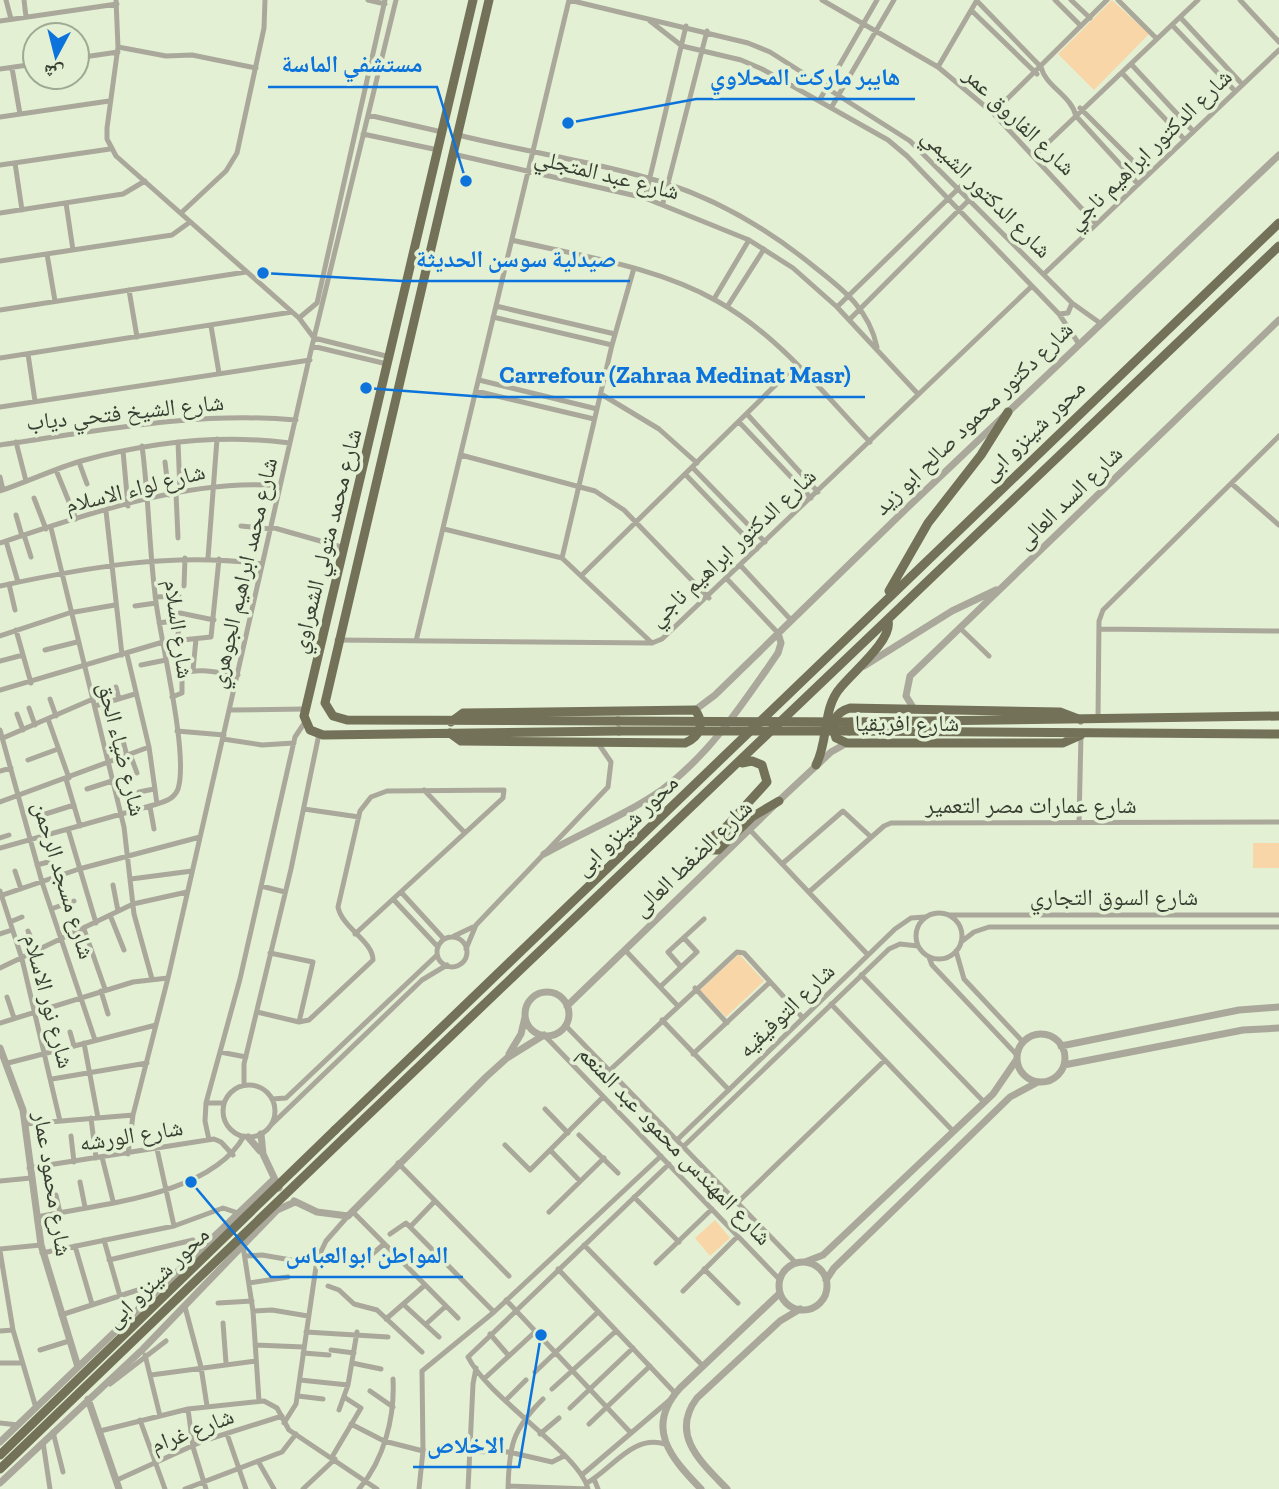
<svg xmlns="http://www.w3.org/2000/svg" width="1279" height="1489" viewBox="0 0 1279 1489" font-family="'Zilla Slab','Noto Naskh Arabic',serif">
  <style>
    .green { fill: #f9d6a7 }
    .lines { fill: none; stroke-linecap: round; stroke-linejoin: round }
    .minor { stroke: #aaa89b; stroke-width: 5 }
    .tertiary { stroke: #aaa89b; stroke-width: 7 }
    .primary { stroke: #747159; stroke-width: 9 }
    .primary-bridge { stroke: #747159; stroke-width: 9 }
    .labels { text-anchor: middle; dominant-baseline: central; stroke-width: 7; stroke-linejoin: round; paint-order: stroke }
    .street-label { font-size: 23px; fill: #383e32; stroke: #e3f0d3 }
    .leader { fill: none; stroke: #0b73db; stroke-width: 2.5 }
    .callout-dot { fill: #0b73db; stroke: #e3f0d3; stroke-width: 2.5 }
    .callout-label { font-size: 24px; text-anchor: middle; font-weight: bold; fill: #0b73db; stroke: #e3f0d3; stroke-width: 7; stroke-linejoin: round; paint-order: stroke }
  </style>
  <rect width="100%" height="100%" fill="#e3f0d3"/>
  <!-- green -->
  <path class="green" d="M1112,0L1149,34L1094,90L1058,54Z
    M1253,843H1279V868H1253Z
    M739,954L764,981L726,1017L700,990Z
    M715,1220L730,1238L710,1256L695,1238Z"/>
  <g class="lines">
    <!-- minor -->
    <path class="minor" d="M6,0L11,19
      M24,0L26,17
      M116,0L118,47L107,128V139L116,156L299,318L314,338L390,357
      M368,0L385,4
      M569,0L748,43L770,52L910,141L1072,303L1100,323
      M822,0L938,67L993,113L1096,224
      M1055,0L1081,26
      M1071,0L1090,18
      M1118,0L1157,39
      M1240,0L1279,42
      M977,1L1041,67C1046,87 1071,95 1076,116L1138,184
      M972,11L1037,74
      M1180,17L1242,84
      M0,21L117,4
      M650,21L682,46L741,60L762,69L888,140L907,156L1059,314L1079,344
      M1172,25L1235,91
      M118,47L166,56L192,55L256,68
      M77,58L118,52
      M1131,64L1193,131
      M938,67L977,0
      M12,68L20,114
      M0,69L35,64
      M1122,73L1184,139
      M819,101L877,0
      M831,108L894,0
      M1080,108L1147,175
      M993,113L1107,0
      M368,115L442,132
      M0,117L109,101
      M363,134L438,150
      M458,135C526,152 598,162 665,183C721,201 772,232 817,269C845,291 869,310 877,347
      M453,154L645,198L749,240L793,268L837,307L918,394
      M1034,156L1198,0
      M15,163L22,210
      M0,165L110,149
      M645,198L686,26
      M66,203L73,250
      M663,203L707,31
      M0,213L123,194L145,181
      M181,213L226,171L237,153L264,28L265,0
      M512,240C580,256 655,266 717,301C777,334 823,393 870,442
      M47,254L55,301
      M0,261L172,235L190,222
      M1044,274L1279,50
      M129,290L137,337
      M714,299L749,240
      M496,306L615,334
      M727,307L764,249
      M837,307L960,187
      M0,310L246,272
      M1059,314L1068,313L1072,303
      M493,317L612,345
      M299,318L317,303L385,0
      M849,320L971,198
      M211,326L219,373
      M312,346L387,364
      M28,354L35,401
      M0,358L292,312
      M479,380L597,409
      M476,391L594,419
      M601,394L659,429L697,463
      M0,407L310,360
      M747,414L818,492
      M739,422L811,498
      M16,442L26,481
      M178,442L180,491
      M0,445C98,431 196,411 296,420
      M123,451L128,506
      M461,455L595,491L624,510L709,598
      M79,462L87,484
      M165,462L169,495
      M693,468L765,542
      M56,470L76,519
      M685,474L757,549
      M0,477L3,490
      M1232,484L1279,525
      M0,491C27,482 54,469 81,461C150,442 220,434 290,443
      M176,493L178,538
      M34,498L46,529
      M106,511L122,655
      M16,515L22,536
      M241,526L271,529
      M271,527L345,548
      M51,528L124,827L134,914L152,979
      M444,529L562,558L652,643
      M24,535L31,557
      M6,541L18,582
      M0,543C83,515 194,477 280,486
      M208,558L217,439
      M562,558L612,345L634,268
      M741,566L791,620
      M583,574L796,365
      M727,579L778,633
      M9,584L15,610
      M0,586C89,567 171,552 262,564
      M184,586L185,558
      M155,597L179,596
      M135,606L156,603
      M180,613L214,620
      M159,623L173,621
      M960,628L989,656
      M1099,629L1279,631
      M16,630L31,683
      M0,636L69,613L115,605
      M177,640L180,623
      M337,640L652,643L662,639L1032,286
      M416,641L569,0
      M45,650L77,642
      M127,654L149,747L157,804
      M0,661L23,655
      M141,665L166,660
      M193,670L196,639
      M116,687L119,699
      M0,690L163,642L211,637L219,559
      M172,697L182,693V674C199,667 219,673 238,675
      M50,699L56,716
      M95,706L135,694
      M29,708L35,725
      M230,710L305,709
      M17,714L23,730
      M48,719L69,778
      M1098,719L1099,621L1103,610L1279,436
      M0,730L42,882L95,1040
      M177,731L224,735
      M122,737L127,756
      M3,738L93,699
      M223,739L262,745L294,743
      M130,754L137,773
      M28,760L58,749
      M0,771L11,768
      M66,779L80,826
      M87,789L112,781
      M424,790L465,833
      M139,792L154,789
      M0,802L149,747
      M150,807L154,829
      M304,809L359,817
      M39,816L74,805
      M1079,822L1081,735
      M68,829L96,923
      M750,830L868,955
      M0,838L9,835
      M0,848L157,804C166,801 174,799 178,789C189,755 161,643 156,602C149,551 149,498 142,446
      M782,864L843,811L871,837
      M37,865L48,862
      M15,871L21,889
      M131,879L192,871
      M113,885L118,911
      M261,886L285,892
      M0,891L22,959L60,1121
      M401,892L444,939
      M809,892L884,826L891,823L1279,822
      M0,896L79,869L200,837
      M393,899L438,947
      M51,909L74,901
      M916 936a23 23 0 1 1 46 0a23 23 0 1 1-46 0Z
      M110,915L124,950
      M949,915H1279
      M10,922L22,917
      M84,929L105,989
      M28,931L37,952
      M0,934L12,930
      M454,936L473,927
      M437 952a15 15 0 1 1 30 0a15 15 0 1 1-30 0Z
      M961,942L974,932L989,927H1279
      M466,949L476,925L608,787L611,762L598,743
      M625,950L677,1005
      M956,951L964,979L1023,1042
      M270,953L313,962L299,1022
      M929,957L932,965L1017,1055
      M681,967L668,952L704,919
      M0,968L133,904L187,892
      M861,975L984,1102
      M660,987L697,952L684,938
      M695,988L727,1023
      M101,991L108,1014
      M7,997L14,1018
      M831,1004L953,1131
      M257,1012L299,1022L309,1020L373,960C373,941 342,928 338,907L360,811L371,797L387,791L504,790L503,798L355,934
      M662,1020L729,1090
      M0,1023L133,982L168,978
      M565,1025L796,1263
      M70,1032L74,1046
      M544,1035L780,1280
      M84,1043L98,1118
      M220,1052L246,1057
      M693,1054L770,982
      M8,1063L156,1025
      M610,1070L737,952L744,953L803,1018
      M52,1079L147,1063
      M223 1111a26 26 0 1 1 52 0a26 26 0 1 1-52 0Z
      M244,1085V1064L291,869L319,734
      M272,1099L286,1098L437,955
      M206,1103H224
      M545,1109L568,1133
      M91,1118L96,1158
      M26,1124L133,1115
      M271,1125L422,980L447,965
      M579,1135L618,1173
      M71,1136L74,1162
      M678,1139L895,929L911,918L925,917
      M209,1140L205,1121L206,1103L240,979L295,737L305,722
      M505,1145L530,1170L603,1097
      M684,1146L889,949L900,944L918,946
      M157,1149L174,1226
      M551,1151L580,1181
      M128,1154L133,1115L168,978L312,346L396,0
      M102,1157L113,1201
      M398,1163L509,1276
      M29,1168L214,1139L221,1142L233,1155
      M0,1181L31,1178
      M80,1182L85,1207
      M56,1195L60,1213
      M634,1197L679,1242
      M737,1203L885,1060
      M352,1211L458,1318
      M549,1212L604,1158
      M37,1217C99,1204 211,1196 244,1136
      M411,1226L435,1201
      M390,1234L406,1223L494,1312
      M104,1240L120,1296
      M584,1245L703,1366
      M75,1246L92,1304
      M243,1246L253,1311L259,1401
      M0,1249L41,1245
      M0,1251L13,1330L36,1408
      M42,1253L174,1226L223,1208L241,1214
      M246,1256L262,1255L291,1260
      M109,1260L193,1240
      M364,1261L384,1244
      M656,1263L712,1209
      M558,1269L675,1393
      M704,1269L738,1303
      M249,1283L288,1277
      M328,1286L339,1290L354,1304L377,1310L422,1352
      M683,1291L738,1236
      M506,1300L630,1432
      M218,1303L252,1301
      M403,1304L439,1337
      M185,1307L201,1367L207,1406
      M253,1311L272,1310L308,1316
      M61,1315L147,1287L156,1293
      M386,1319L425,1285
      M223,1323L226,1363
      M426,1324L446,1306
      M0,1331L13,1330
      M306,1332L388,1337
      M490,1334L509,1356
      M255,1345L304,1347
      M40,1350L69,1341
      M331,1350L354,1353
      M303,1353L329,1355
      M145,1355L160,1416
      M0,1363H21
      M352,1363L381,1369
      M535,1372L598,1312
      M151,1375L256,1361
      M485,1378L536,1331
      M300,1380L348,1385
      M110,1384L166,1341
      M552,1389L616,1331
      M370,1391L393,1407
      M298,1396L323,1399
      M506,1400L526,1380
      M570,1408L633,1348
      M188,1409L193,1447L206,1489
      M339,1410L348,1385L357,1332
      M140,1420L165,1489
      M0,1423L18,1425
      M284,1423L296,1404L317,1260L326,1241L348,1216
      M351,1424L384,1441L423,1451L509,1452L552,1462L564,1456
      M589,1424L650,1366
      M100,1431L188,1409L264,1401L277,1408L289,1430L377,1489
      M53,1432L63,1472
      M227,1434L246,1489
      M540,1434L559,1418
      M43,1442L50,1489
      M332,1457L361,1408L344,1397
      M258,1461L274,1489
      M583,1474L671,1399
      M594,1479L598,1489
      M117,1480L203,1441L282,1416
      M587,1483C612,1469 633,1434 665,1444
      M508,1486L588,1489
      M185,1489L282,1452L296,1434
      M303,1489L335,1459
      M359,1489C384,1460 395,1417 393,1379
      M419,1489L423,1451L422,1371L494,1312L661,1156
      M468,1489L473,1384L476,1368
      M508,1489C509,1446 512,1430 543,1399
      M588,1489C580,1454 488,1398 468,1357L669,1164"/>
    <!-- tertiary -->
    <path class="tertiary" d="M864,666L952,611L996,590
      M914,709L906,696L910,676L1279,320
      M695,710L715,695L907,508L1279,155
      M544,854C583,832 626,815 663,789C711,753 744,702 778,653L781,643L778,633
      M525 1014a22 22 0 1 1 44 0a22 22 0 1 1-44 0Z
      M567,1006L786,794L831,752L847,743
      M1017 1058a24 24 0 1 1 48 0a24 24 0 1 1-48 0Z
      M1061,1046L1239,1010L1279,1007
      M0,1048L23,1110L41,1245L78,1367
      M509,1054L521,1034L525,1017
      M1064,1065L1243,1030L1279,1028
      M261,1134L263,1154L279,1188
      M248,1137L260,1151
      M294,1201L317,1212L348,1216L486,1077L507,1058L544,1035
      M805,1262L823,1255L993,1094L1017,1059
      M779 1286a24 24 0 1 1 48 0a24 24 0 1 1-48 0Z
      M826,1280L834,1268L1010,1097L1038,1082
      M88,1399L119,1489
      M0,1442L273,1180
      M0,1483L143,1349L277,1210L295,1202
      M701,1489C671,1458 644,1428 680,1388L780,1293
      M727,1489C702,1463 669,1435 697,1398L780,1321L800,1309"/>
    <!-- primary -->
    <path class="primary" d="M473,0L304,716L310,730L323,735L619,731
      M489,0L325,703L333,716L347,720L618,721
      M889,591L928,523L981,455L1008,412
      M851,722L1279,716
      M849,731L1279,734
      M450,733L461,741L685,743C700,737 705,723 695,710L463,713L451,722
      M1081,735L1063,743H847L836,738C830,724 835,712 850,708L1060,712L1081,720
      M742,763L752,761L762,765L767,782L726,827L708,840L709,850H718L752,817L779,801
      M816,765C829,740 822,708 841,687C853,672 893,639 888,621
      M335,1130L1279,223
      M344,1138L1279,246"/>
    <!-- primary-bridge -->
    <path class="primary-bridge" d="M618,721L851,722
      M619,731H849
      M0,1455L335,1130
      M0,1469L344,1138"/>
  </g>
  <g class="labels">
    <!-- street labels -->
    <g class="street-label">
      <text transform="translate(1020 121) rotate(44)">شارع الفاروق عمر</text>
      <text transform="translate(1149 149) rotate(-44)">شارع الدكتور ابراهيم ناجي</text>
      <text transform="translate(607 174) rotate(14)">شارع عبد المتجلي</text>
      <text transform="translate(987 193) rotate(45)">شارع الدكتور الشيمي</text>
      <text transform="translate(125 412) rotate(-6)">شارع الشيخ فتحي دياب</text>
      <text transform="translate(973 418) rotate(-44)">شارع دكتور محمود صالح ابو زيد</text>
      <text transform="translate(1033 430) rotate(-44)">محور شينزو ابى</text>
      <text transform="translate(135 488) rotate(-14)">شارع لواء الاسلام</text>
      <text transform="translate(1069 497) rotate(-44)">شارع السد العالى</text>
      <text transform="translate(326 541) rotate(-76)">شارع محمد متولي الشعراوي</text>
      <text transform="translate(732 547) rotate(-43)">شارع الدكتور ابراهيم ناجي</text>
      <text transform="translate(243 573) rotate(-77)">شارع محمد ابراهيم الجوهري</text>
      <text transform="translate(179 629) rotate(82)">شارع السلام</text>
      <text x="907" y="723">شارع افريقيا</text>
      <text transform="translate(122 749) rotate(76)">شارع ضياء الحق</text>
      <text x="1031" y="805">شارع عمارات مصر التعمير</text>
      <text transform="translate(626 825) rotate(-44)">محور شينزو ابى</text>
      <text transform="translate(692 858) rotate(-44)">شارع الضغط العالى</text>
      <text transform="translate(64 880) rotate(73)">شارع مسجد الرحمن</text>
      <text x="1114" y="897">شارع السوق التجاري</text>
      <text transform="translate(49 1001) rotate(75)">شارع نور الاسلام</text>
      <text transform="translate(786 1010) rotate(-44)">شارع التوفيقيه</text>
      <text transform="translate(131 1135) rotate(-9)">شارع الورشه</text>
      <text transform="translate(675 1145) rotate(46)">شارع المهندس محمود عبد المنعم</text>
      <text transform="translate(53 1184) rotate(81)">شارع محمود عمار</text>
      <text transform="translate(157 1277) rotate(-44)">محور شينزو ابى</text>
      <text transform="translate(192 1430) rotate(-21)">شارع غرام</text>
    </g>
  </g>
  <!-- callouts -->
  <path class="leader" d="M466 181L437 87H268M568 123L696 99H915M263 273L402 281H630M366 388L485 397H865M191 1182L271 1277H463M541 1335L519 1467H413"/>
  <g class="callout-dot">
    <circle cx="466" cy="181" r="7"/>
    <circle cx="568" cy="123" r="7"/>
    <circle cx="263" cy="273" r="7"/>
    <circle cx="366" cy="388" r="7"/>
    <circle cx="191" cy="1182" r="7"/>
    <circle cx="541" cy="1335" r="7"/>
  </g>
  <g class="callout-label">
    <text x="352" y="72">مستشفي الماسة</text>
    <text x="805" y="85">هايبر ماركت المحلاوي</text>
    <text x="516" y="267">صيدلية سوسن الحديثة</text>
    <text x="675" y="383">Carrefour (Zahraa Medinat Masr)</text>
    <text x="367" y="1263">المواطن ابوالعباس</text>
    <text x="466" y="1453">الاخلاص</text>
  </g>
  <!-- north arrow -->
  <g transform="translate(56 56) rotate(187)"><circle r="33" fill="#e3f0d3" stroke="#9fa993" stroke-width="2"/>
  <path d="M0-5L12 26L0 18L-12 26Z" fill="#0b73db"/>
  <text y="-10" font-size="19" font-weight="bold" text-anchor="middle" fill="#383e32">ش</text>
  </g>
</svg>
